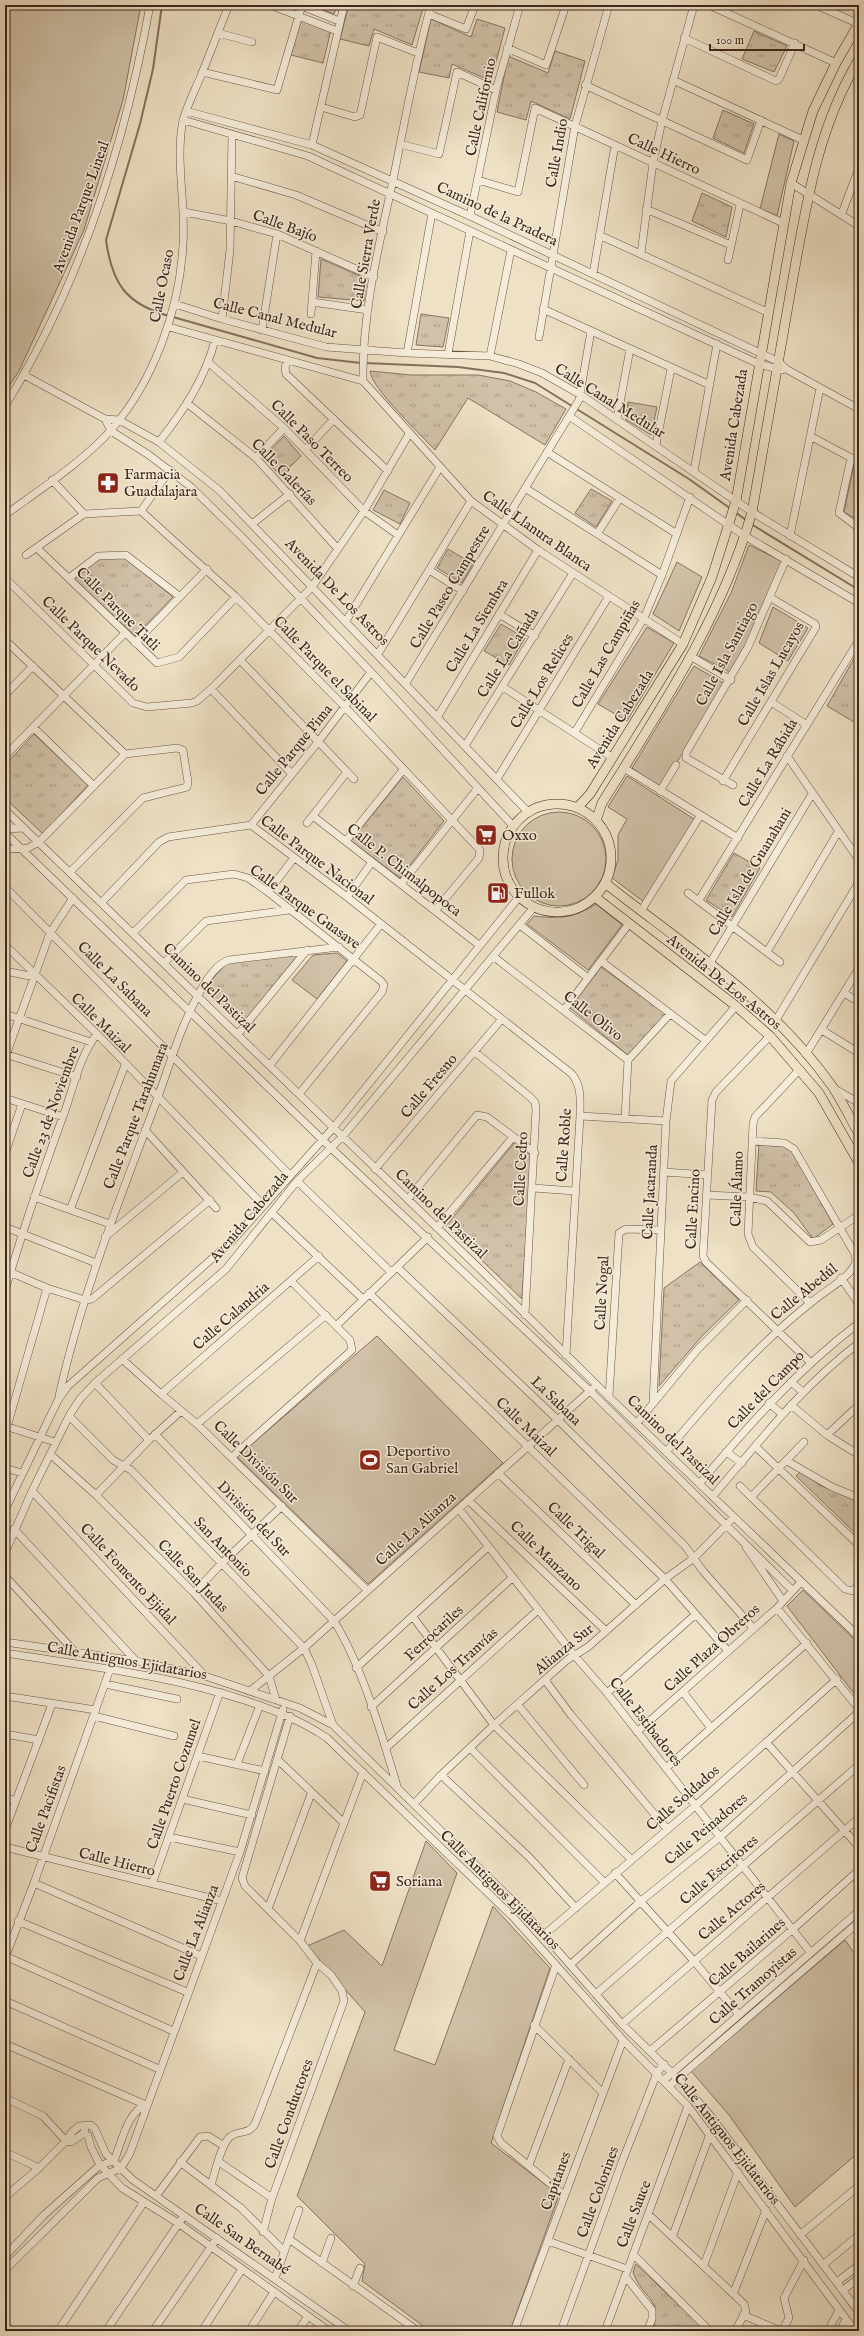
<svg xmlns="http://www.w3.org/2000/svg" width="864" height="2336" viewBox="0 0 864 2336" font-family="'IM FELL English',serif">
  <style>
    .grass { fill: #d0c1a8; stroke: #877462 }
    .park { fill: url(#park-tufts); stroke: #877462 }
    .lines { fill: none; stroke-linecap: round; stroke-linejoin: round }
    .stream { stroke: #84705f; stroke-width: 2 }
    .minor-casing { stroke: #6a5546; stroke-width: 8 }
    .major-casing { stroke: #3e261c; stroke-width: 10 }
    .minor { stroke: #f4ecd9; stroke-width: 7 }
    .major { stroke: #eee1c5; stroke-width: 9 }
    .labels { text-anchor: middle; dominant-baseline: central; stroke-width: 3; stroke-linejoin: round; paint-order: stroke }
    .street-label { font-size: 15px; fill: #3e261c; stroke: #f4ecd9 }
    .poi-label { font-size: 15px; fill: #3e261c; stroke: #f4ecd9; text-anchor: start }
  </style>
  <defs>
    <pattern id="park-tufts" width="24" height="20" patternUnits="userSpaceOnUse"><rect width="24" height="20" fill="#d0c1a8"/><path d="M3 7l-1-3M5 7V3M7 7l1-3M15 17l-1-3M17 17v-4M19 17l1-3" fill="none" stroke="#aa9d88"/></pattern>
  </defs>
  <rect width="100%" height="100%" fill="#eee1c5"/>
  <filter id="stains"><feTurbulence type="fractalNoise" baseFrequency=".005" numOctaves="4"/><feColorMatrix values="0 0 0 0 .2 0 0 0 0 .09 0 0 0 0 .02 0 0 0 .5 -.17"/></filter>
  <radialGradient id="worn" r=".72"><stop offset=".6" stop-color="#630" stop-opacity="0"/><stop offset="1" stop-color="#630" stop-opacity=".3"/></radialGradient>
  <!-- grass -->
  <path class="grass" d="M5,5H141L123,100L84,230L19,371L5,392Z
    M779,134L794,141L777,216L760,209Z
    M749,545L782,561L761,612L732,673L699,656L731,593Z
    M677,562L702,577L679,631L653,614Z
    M773,607L808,628L788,661L759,643Z
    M647,627L674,643L627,721L598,704Z
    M694,666L725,684C705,719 682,753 661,788L632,768Z
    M627,776L694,819L644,902L612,878L618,860V835L627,819L608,807Z
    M512 859a47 47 0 1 1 94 0a47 47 0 1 1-94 0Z
    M596,904L622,925L588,970L527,924L534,916C559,919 574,918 596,904Z
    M337,953L347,961L317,999L292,980L313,955Z
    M377,1336L503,1463L368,1584L237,1457Z
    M803,1590L859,1644V1700L787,1606Z
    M426,1841L457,1873L394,2050L435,2065L493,1906L550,1968L491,2143L559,2195L510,2331H430L362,2281L365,2264L297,2196L365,2012L307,1946L344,1930L382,1966Z
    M845,1940L859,1960V2152L795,2207L729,2115L691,2071Z"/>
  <!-- park -->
  <path class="park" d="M309,5H337L334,14Z
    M349,5H424L412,45L374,29L369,46L340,39Z
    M300,19L331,30L323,63L291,55Z
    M431,19L471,37L477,19L505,28L491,81L452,64L449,78L419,72Z
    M754,31L787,46L774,72L742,59Z
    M555,51L585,61L570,119L531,101L526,120L497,112L508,56L548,73Z
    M723,110L754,124L744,153L713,138Z
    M702,193L732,207L726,237L692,221Z
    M321,259L367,279L364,301L318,297Z
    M421,314L449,318L443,347L416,345Z
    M370,371L411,375H478L510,381L536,392L566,409L545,445L468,398L435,450C421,435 371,388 370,371Z
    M628,402L657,407L651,435L626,420Z
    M284,436L301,456L281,476L263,458Z
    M854,464L859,467V521L844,512Z
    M591,489L612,501L596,527L575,513Z
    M384,490L410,503L400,524L373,510Z
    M448,549L473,564L462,583L437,568Z
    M111,558H125L173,597L135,636L74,579L97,560Z
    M501,624L525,638L509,665L484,651Z
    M859,650V725L827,706Z
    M34,734L88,785L43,834L5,798V765Z
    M403,777L444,821L400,878L351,841Z
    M734,853L760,868L732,917L706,900Z
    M298,955L241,1025L203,989L228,962Z
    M601,967L666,1014L629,1056L570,1008Z
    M515,1142L531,1155L522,1299L446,1226Z
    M759,1144L789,1146L833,1224L813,1239L794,1213L771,1192L756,1191Z
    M700,1262L739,1300L703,1335L659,1386L664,1288Z
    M800,1472L822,1486L859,1502V1537L796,1476Z
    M636,2264L706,2331H652C664,2297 642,2299 633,2272Z"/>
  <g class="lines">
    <!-- stream -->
    <path class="stream" d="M162,5L153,69L140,124L106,240C112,284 126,304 169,316
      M173,317L317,358L361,363
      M365,363L458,367L504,373L535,383L689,479L731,509
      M735,512L746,520
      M751,524L859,590"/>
    <!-- minor casing -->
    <g class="minor-casing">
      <path id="minor" d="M270,5L337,31
        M299,5L339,21
        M709,5L836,63
        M816,5L859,24
        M429,14L466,29L475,5
        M218,33L252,42
        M684,38L776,81L779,79L795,43
        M507,48L546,65L566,5
        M202,72L277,90L302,5
        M673,80L803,140
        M585,85L747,160L761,120
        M321,107L355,117L360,115L377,37L418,53
        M186,111L312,145L470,216L779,362L786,369L859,409
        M183,120L308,156L759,364L782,370
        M400,144L439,154L457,72L496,90
        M312,145L344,5
        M231,176L296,195L383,232
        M478,180L518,192L535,108L783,223
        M791,183L859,226
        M646,209L731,245
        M184,212L231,221L277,234L374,277
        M842,213L859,168
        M470,216L496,90L520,5
        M599,235L767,312
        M641,253L653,163L662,121L694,5
        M728,260L740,205
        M593,274L615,145
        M312,302L368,310
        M175,304L222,319L326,347L407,353L490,356L519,364L542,373L581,395L752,512L859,577
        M543,309L710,385
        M311,314L316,251
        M222,319L230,250L232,135
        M169,327L363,381
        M262,330L277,234
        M539,337L575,126L609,5
        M407,353L432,213
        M448,354L470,231
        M490,356L511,250
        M287,361L285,368L286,374L388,471
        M209,363L284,428L364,511L398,535
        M24,375L105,419L119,420L159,442L220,491L529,813
        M363,381L471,501L538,550L683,644
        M363,381C362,314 379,245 393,180C405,121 415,62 431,5
        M188,404L256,458L338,549
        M5,406C80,285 125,144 150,5
        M569,416L745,536L859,603
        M105,419L111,431L149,455L191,487L240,535L371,672L514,827
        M617,419L630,349
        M810,436L859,462
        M159,442C184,410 205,379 215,340
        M656,445L671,369
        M306,449L334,419
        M547,452L677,534
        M256,458L284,428
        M851,458L839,513L859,528
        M694,471L717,344
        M52,480L84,514L141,511
        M525,488L662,575
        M141,511L236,597L345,707L480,850L479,858L435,911
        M141,511L170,470
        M5,515C38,491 85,460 111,430C154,381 180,308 183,244C186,204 175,160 183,120C187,106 194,92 200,78C210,54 219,29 229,5
        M252,524L290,494
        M597,534L620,498
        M790,536L820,388
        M37,548L157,663L179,657L236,597
        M26,555L84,514
        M429,570L463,591
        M5,578L133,703L147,707L192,703L197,701L211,689L312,587L364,511L409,434
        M69,578L98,556L126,555L179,596
        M499,614L535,636
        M346,621L440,467
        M5,640L125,754
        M135,643L207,569
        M378,654L471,501
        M692,657L731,680
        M240,660L354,779
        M406,683L579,400L591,331
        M503,687L613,758
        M211,689L291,773
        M5,695L33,666
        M771,702L807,725
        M438,716L538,550
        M33,727L94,786
        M575,732L644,618L662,575L690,497
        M465,746L573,573
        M5,756L125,633
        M787,756L859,860
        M624,768L738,838
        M497,779L609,596
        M723,781L816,627L815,624L771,598
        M733,785L686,758V753L748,647L786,559
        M660,791L676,765
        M5,810L485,1274L609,1397L859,1637
        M313,816L479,945
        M307,823L347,772
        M251,825L318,742L371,672
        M5,829L24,828
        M5,833L330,1147L590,1391L792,1590
        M346,841L403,770
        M5,849L28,848L39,842L125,754L177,748L183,750L188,782L187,787L143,798L70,872
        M401,884L478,788
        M5,887L290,1175
        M268,892L294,858
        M688,893L780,962
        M347,897L372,862
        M699,900L859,640
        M102,902L159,842L168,837L251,825L347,897L572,1074C582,1087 580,1100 580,1116L566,1355
        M641,911L700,816
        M520,925L588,978
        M133,933L186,880L234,874L248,878L268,892L381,981L384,985L382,992L299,1094
        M5,945L97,1034L263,1205
        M767,952L838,832
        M494,957L628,1060L625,1118
        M601,961L705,1040
        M164,963L206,921L289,910
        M710,963L812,794
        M5,971L35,977
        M844,993L859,1002
        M564,1010L628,925
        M5,1014L91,1042
        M776,1020L859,882
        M822,1030L859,1053
        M238,1034L307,950
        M770,1036L716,1092L712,1100L703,1256L706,1262L810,1362
        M475,1052L530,1097L535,1102L536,1109L525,1315
        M5,1054L77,1077
        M806,1054L859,968
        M5,1058L50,933L73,898
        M628,1060L670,1014
        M270,1065L381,924
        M800,1069L755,1117L753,1124L748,1234L753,1247L810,1303
        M833,1088L859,1103
        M5,1098L63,1117
        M580,1116L666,1121
        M145,1130L216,1208
        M5,1154L22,1104
        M375,1169L501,1020
        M664,1172L708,1175
        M297,1181L391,1272
        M533,1188L574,1191
        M707,1195L749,1197L767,1201L810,1242L821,1240L859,1215
        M34,1197L110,1224
        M408,1199L477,1115L487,1117L535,1153
        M70,1210L125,1065
        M272,1213L363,1299
        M5,1227L96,1263
        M437,1228L513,1137
        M105,1237L183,1172
        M397,1267L558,1420L685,1546L703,1571L753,1628
        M5,1270L47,1288L85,1300L92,1299L210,1200
        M841,1278L859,1304
        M5,1291C23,1229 44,1168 66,1108C74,1084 81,1054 97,1034
        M369,1293L665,1579L728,1651
        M337,1325L428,1237
        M122,1359L161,1394L197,1424L367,1590
        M791,1382L803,1392
        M95,1383L149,1440
        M161,1394L319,1256
        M59,1396C82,1293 121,1196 158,1097C171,1061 182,1022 202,988C207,978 218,963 229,960L339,947
        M609,1397L619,1233L626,1229L661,1230
        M653,1403L666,1121L671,1081L736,1006
        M769,1403L782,1414
        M791,1405L827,1435L859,1455
        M69,1416L113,1460L131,1470L304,1648L312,1665L333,1725
        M637,1423L698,1349L747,1300
        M197,1424L326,1315
        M5,1426L55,1442
        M7,1427L47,1288
        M155,1434L334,1621C362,1666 382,1735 397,1786
        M827,1435L859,1405
        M756,1447L859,1545
        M666,1452C711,1398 757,1345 813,1301C826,1290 850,1278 856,1262L855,1254L794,1149L784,1143L752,1141
        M726,1452L742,1463
        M50,1454L96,1495L194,1593L269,1676L276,1700
        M232,1457L352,1350L350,1340L291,1281
        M787,1461L832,1487L859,1498
        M5,1468L22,1473
        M498,1473L636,1605
        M700,1483C749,1425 798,1369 859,1323
        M740,1486L845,1589L852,1591L859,1585
        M32,1491L205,1676
        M96,1495L149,1440L181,1411
        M713,1496C759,1442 802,1386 859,1343
        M752,1496L804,1442
        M468,1500L606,1631
        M459,1509L574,1655L607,1693L811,1953
        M5,1510L58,1400L68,1386L232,1241L334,1127L519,897
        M14,1529L136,1661
        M746,1547L783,1601
        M5,1553L32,1491L69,1416L80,1399L95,1383L226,1269L297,1181L343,1136L534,907
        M5,1576L76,1653
        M194,1593L221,1564L282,1506
        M777,1608L859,1709
        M413,1617L494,1725L631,1859
        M5,1642L136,1661L205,1676L300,1708L333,1725L522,1910L622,2024L678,2079L709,2114L859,2312
        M5,1653C87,1666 169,1675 247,1701C276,1711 302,1721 327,1738L513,1917L623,2040L688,2106L855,2331
        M356,1668L488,1547
        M545,1680L571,1715L667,1829
        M105,1684L177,1699
        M250,1691L304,1648L592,1389
        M683,1692L711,1728
        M607,1693L696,1614
        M5,1696L96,1710
        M518,1705L584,1785
        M371,1707L513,1577
        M94,1716L174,1736
        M637,1732L777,1608L801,1582
        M5,1734L39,1740
        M766,1742L859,1847
        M386,1748L538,1610
        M470,1748L604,1882
        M198,1756L265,1771
        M278,1760L344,1823
        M237,1764L260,1705
        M666,1768L807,1643
        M441,1775L529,1857L576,1908
        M5,1799L16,1800
        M182,1799L252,1815
        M414,1804L441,1775L494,1725L567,1660L588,1647L665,1579L694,1558L734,1517
        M5,1830L52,1704
        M169,1837L240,1852
        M5,1847L222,1901
        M615,1873L694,1961L739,2015
        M34,1883L201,1956
        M152,1884L220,1692
        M268,1909L311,1794
        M18,1921L187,1992
        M545,1934L695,1806L837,1679
        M300,1941L363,1772
        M5,1956L173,2031
        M5,1958L34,1883L110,1669
        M556,1965L497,2136L501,2143L564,2195
        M570,1965L641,1901L720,1837L859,1712
        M596,1994L859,1765
        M5,2001L159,2069
        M622,2024L859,1818
        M534,2025L603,2093
        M5,2044L146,2105
        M650,2051L792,1930L859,1870
        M664,2080L859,1911
        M669,2086L859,1922
        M5,2098L43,2116L66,2141L71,2142L84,2133L85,2128
        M84,2133L88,2136L91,2147L100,2165L122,2188L178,2223L329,2331
        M5,2152L39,2168
        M180,2162L241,2208L284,2251
        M219,2162L272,2198
        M529,2165L569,2059
        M121,2168L130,2153L240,1852L283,1709
        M211,2185C215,2173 221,2143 231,2136C240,2130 248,2135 255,2124L317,1963
        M156,2196L200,2137L208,2136L224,2146
        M5,2197L39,2168L66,2141L72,2132L79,2126L91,2125L95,2129L106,2154L133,2180L349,2331
        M648,2214L744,2304L746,2311L735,2331
        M263,2232L272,2198L344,2001L342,1991L331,1975L317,1963L300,1941L245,1886L242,1878L290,1716
        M673,2235L710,2134
        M800,2235L859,2186
        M289,2239L418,2331
        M548,2241L627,2269
        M633,2254L710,2331
        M5,2256L44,2215L100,2165L114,2161C121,2144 128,2109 147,2105
        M322,2263L331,2238
        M704,2265L738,2172
        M823,2265L859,2235
        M5,2270L98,2178L121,2168
        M625,2276L652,2310V2319L647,2331
        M275,2278L299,2210
        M837,2282L859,2265
        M353,2286L360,2268
        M843,2290L859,2278
        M734,2292L766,2210
        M743,2315L781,2331
        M5,2325L14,2331
        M58,2331L144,2202
        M106,2331L181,2220
        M153,2331L217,2238
        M202,2331L242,2269
        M249,2331L274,2292
        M298,2331L308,2316
        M514,2331L623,2040
        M561,2331L622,2162L657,2073L664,2064
        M605,2331L688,2106
        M782,2331L789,2318L784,2298L804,2260
        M828,2331L839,2310
        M840,2331L846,2319"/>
    </g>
    <!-- major casing -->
    <g class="major-casing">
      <path id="major" d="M503 858a54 54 0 1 1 108 0a54 54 0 1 1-108 0Z
        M577,808L590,794L683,644L712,577L736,501L791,183L813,111L836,63L859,23
        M596,821L602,803C660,710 721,619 752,512C765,438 778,363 791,289C806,208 816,131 859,59
        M605,883C685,946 773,1002 832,1086C842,1101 850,1118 859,1134
        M595,897L736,1006L770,1036L819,1093L859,1163"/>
    </g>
    <!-- minor -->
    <use href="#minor" class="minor"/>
    <!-- major -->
    <use href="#major" class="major"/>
  </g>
  <!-- icons -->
  <defs>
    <g id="pharmacy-square" transform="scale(1.15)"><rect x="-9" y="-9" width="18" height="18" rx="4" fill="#8f2418" stroke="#f4ecd9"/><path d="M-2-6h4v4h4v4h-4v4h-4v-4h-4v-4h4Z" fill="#fff"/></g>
    <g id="supermarket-square" transform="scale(1.15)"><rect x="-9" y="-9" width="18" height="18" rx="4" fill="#8f2418" stroke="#f4ecd9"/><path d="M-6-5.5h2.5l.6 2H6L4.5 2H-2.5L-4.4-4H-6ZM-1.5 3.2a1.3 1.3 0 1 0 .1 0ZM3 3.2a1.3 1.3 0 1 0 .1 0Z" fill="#fff"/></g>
    <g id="fuel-square" transform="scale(1.15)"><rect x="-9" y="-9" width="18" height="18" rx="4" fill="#8f2418" stroke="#f4ecd9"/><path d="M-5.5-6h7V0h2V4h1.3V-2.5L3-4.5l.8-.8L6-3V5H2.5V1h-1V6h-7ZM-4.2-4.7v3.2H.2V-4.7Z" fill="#fff"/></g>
    <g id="stadium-square" transform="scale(1.15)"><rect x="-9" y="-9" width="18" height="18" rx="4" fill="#8f2418" stroke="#f4ecd9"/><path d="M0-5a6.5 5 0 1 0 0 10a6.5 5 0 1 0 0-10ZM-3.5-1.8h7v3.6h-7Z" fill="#fff"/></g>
  </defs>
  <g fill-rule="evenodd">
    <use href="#pharmacy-square" x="108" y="483"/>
    <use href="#supermarket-square" x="486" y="835"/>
    <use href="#fuel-square" x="498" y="893"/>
    <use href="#stadium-square" x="370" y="1460"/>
    <use href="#supermarket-square" x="380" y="1881"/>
  </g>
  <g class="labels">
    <!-- street labels -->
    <g class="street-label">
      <text transform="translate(481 107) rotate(-78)">Calle Californio</text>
      <text transform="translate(557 153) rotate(-80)">Calle Indio</text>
      <text transform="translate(664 154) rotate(25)">Calle Hierro</text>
      <text transform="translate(81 207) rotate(-70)">Avenida Parque Lineal</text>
      <text transform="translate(497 214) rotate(25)">Camino de la Pradera</text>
      <text transform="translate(285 226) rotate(20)">Calle Bajío</text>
      <text transform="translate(366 254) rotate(-80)">Calle Sierra Verde</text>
      <text transform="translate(162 286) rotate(-79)">Calle Ocaso</text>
      <text transform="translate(275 318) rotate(14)">Calle Canal Medular</text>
      <text transform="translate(610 401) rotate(32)">Calle Canal Medular</text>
      <text transform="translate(734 425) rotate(-81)">Avenida Cabezada</text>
      <text transform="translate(312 441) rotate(45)">Calle Paso Terreo</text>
      <text transform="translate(284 472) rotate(46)">Calle Galerías</text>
      <text transform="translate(537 531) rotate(35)">Calle Llanura Blanca</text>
      <text transform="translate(450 587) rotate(-59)">Calle Paseo Campestre</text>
      <text transform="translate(337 592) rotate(46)">Avenida De Los Astros</text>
      <text transform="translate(118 609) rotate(45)">Calle Parque Tatli</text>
      <text transform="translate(477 626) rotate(-59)">Calle La Siembra</text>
      <text transform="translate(91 644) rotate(44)">Calle Parque Nevado</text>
      <text transform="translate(508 653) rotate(-58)">Calle La Cañada</text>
      <text transform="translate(606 654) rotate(-60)">Calle Las Campiñas</text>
      <text transform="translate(727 654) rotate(-62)">Calle Isla Santiago</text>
      <text transform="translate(325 669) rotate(46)">Calle Parque el Sabinal</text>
      <text transform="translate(771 674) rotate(-60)">Calle Islas Lucayos</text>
      <text transform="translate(542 681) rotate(-59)">Calle Los Relices</text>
      <text transform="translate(620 719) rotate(-58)">Avenida Cabezada</text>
      <text transform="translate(294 750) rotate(-51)">Calle Parque Pima</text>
      <text transform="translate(768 763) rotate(-59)">Calle La Rábida</text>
      <text transform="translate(317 860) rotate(37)">Calle Parque Nacional</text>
      <text transform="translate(404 870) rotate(38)">Calle P. Chimalpopoca</text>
      <text transform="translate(750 872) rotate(-59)">Calle Isla de Guanahani</text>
      <text transform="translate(305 907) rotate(36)">Calle Parque Guasave</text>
      <text transform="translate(115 979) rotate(45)">Calle La Sabana</text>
      <text transform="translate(724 982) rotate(39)">Avenida De Los Astros</text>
      <text transform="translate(209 988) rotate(44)">Camino del Pastizal</text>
      <text transform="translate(593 1016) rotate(38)">Calle Olivo</text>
      <text transform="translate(101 1023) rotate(45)">Calle Maizal</text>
      <text transform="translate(429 1086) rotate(-50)">Calle Fresno</text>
      <text transform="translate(51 1112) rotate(-70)">Calle 23 de Noviembre</text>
      <text transform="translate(136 1116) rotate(-69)">Calle Parque Tarahumara</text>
      <text transform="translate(564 1145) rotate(-86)">Calle Roble</text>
      <text transform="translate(521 1169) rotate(-87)">Calle Cedro</text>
      <text transform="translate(737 1189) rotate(-88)">Calle Álamo</text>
      <text transform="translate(650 1192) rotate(-87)">Calle Jacaranda</text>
      <text transform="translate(693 1209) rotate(-87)">Calle Encino</text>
      <text transform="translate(441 1214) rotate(44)">Camino del Pastizal</text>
      <text transform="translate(249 1217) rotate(-50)">Avenida Cabezada</text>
      <text transform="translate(804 1292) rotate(-39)">Calle Abedúl</text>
      <text transform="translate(602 1293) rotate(-87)">Calle Nogal</text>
      <text transform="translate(231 1316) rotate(-41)">Calle Calandria</text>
      <text transform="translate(766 1390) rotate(-46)">Calle del Campo</text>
      <text transform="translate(556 1401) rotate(44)">La Sabana</text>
      <text transform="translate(526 1427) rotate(44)">Calle Maizal</text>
      <text transform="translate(673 1440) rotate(44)">Camino del Pastizal</text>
      <text transform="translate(256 1462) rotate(44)">Calle División Sur</text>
      <text transform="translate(254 1519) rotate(46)">División del Sur</text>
      <text transform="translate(416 1529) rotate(-42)">Calle La Alianza</text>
      <text transform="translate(576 1530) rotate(44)">Calle Trigal</text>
      <text transform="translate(223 1547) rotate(46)">San Antonio</text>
      <text transform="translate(546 1556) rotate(44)">Calle Manzano</text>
      <text transform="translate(128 1574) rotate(47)">Calle Fomento Ejidal</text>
      <text transform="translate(193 1576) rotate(46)">Calle San Judas</text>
      <text transform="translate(434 1633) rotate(-43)">Ferrocariles</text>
      <text transform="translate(712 1648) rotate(-42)">Calle Plaza Obreros</text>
      <text transform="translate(564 1649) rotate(-39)">Alianza Sur</text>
      <text transform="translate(127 1661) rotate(10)">Calle Antiguos Ejidatarios</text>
      <text transform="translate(453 1669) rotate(-42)">Calle Los Tranvías</text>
      <text transform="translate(646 1722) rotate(52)">Calle Estibadores</text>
      <text transform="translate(174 1784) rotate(-71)">Calle Puerto Cozumel</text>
      <text transform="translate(683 1798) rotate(-41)">Calle Soldados</text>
      <text transform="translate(46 1809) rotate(-70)">Calle Pacifistas</text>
      <text transform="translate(706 1829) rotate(-40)">Calle Peinadores</text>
      <text transform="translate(117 1862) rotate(14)">Calle Hierro</text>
      <text transform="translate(719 1870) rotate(-41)">Calle Escritores</text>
      <text transform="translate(500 1890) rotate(45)">Calle Antiguos Ejidatarios</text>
      <text transform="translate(732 1911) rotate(-40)">Calle Actores</text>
      <text transform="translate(196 1933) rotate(-69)">Calle La Alianza</text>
      <text transform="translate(747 1952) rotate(-41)">Calle Bailarines</text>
      <text transform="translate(753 1986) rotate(-41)">Calle Tramoyistas</text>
      <text transform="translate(289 2114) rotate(-70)">Calle Conductores</text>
      <text transform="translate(727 2139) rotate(52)">Calle Antiguos Ejidatarios</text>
      <text transform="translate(556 2181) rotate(-70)">Capitanes</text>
      <text transform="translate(598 2192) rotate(-70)">Calle Colorines</text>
      <text transform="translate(634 2214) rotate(-69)">Calle Sauce</text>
      <text transform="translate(242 2239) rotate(35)">Calle San Bernabé</text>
    </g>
    <!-- poi labels -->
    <g class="poi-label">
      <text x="124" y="474">Farmacia<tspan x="124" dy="17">Guadalajara</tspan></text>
      <text x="502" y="835">Oxxo</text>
      <text x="514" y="893">Fullok</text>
      <text x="386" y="1451">Deportivo<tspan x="386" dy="17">San Gabriel</tspan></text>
      <text x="396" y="1881">Soriana</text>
    </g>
  </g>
  <!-- margin -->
  <rect width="864" height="2336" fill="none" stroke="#eee1c5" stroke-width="20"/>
  <rect x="6" y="6" width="852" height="2324" fill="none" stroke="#3e261c" stroke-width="2"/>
  <rect x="10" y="10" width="844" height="2316" fill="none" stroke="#3e261c"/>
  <!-- scale -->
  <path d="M710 44v6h94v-6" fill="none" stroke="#3e261c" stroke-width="2"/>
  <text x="716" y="44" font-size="12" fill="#3e261c" stroke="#f4ecd9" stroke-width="3" paint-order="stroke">100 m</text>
  <rect width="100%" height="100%" filter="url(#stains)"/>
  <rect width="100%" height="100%" fill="url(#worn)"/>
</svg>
